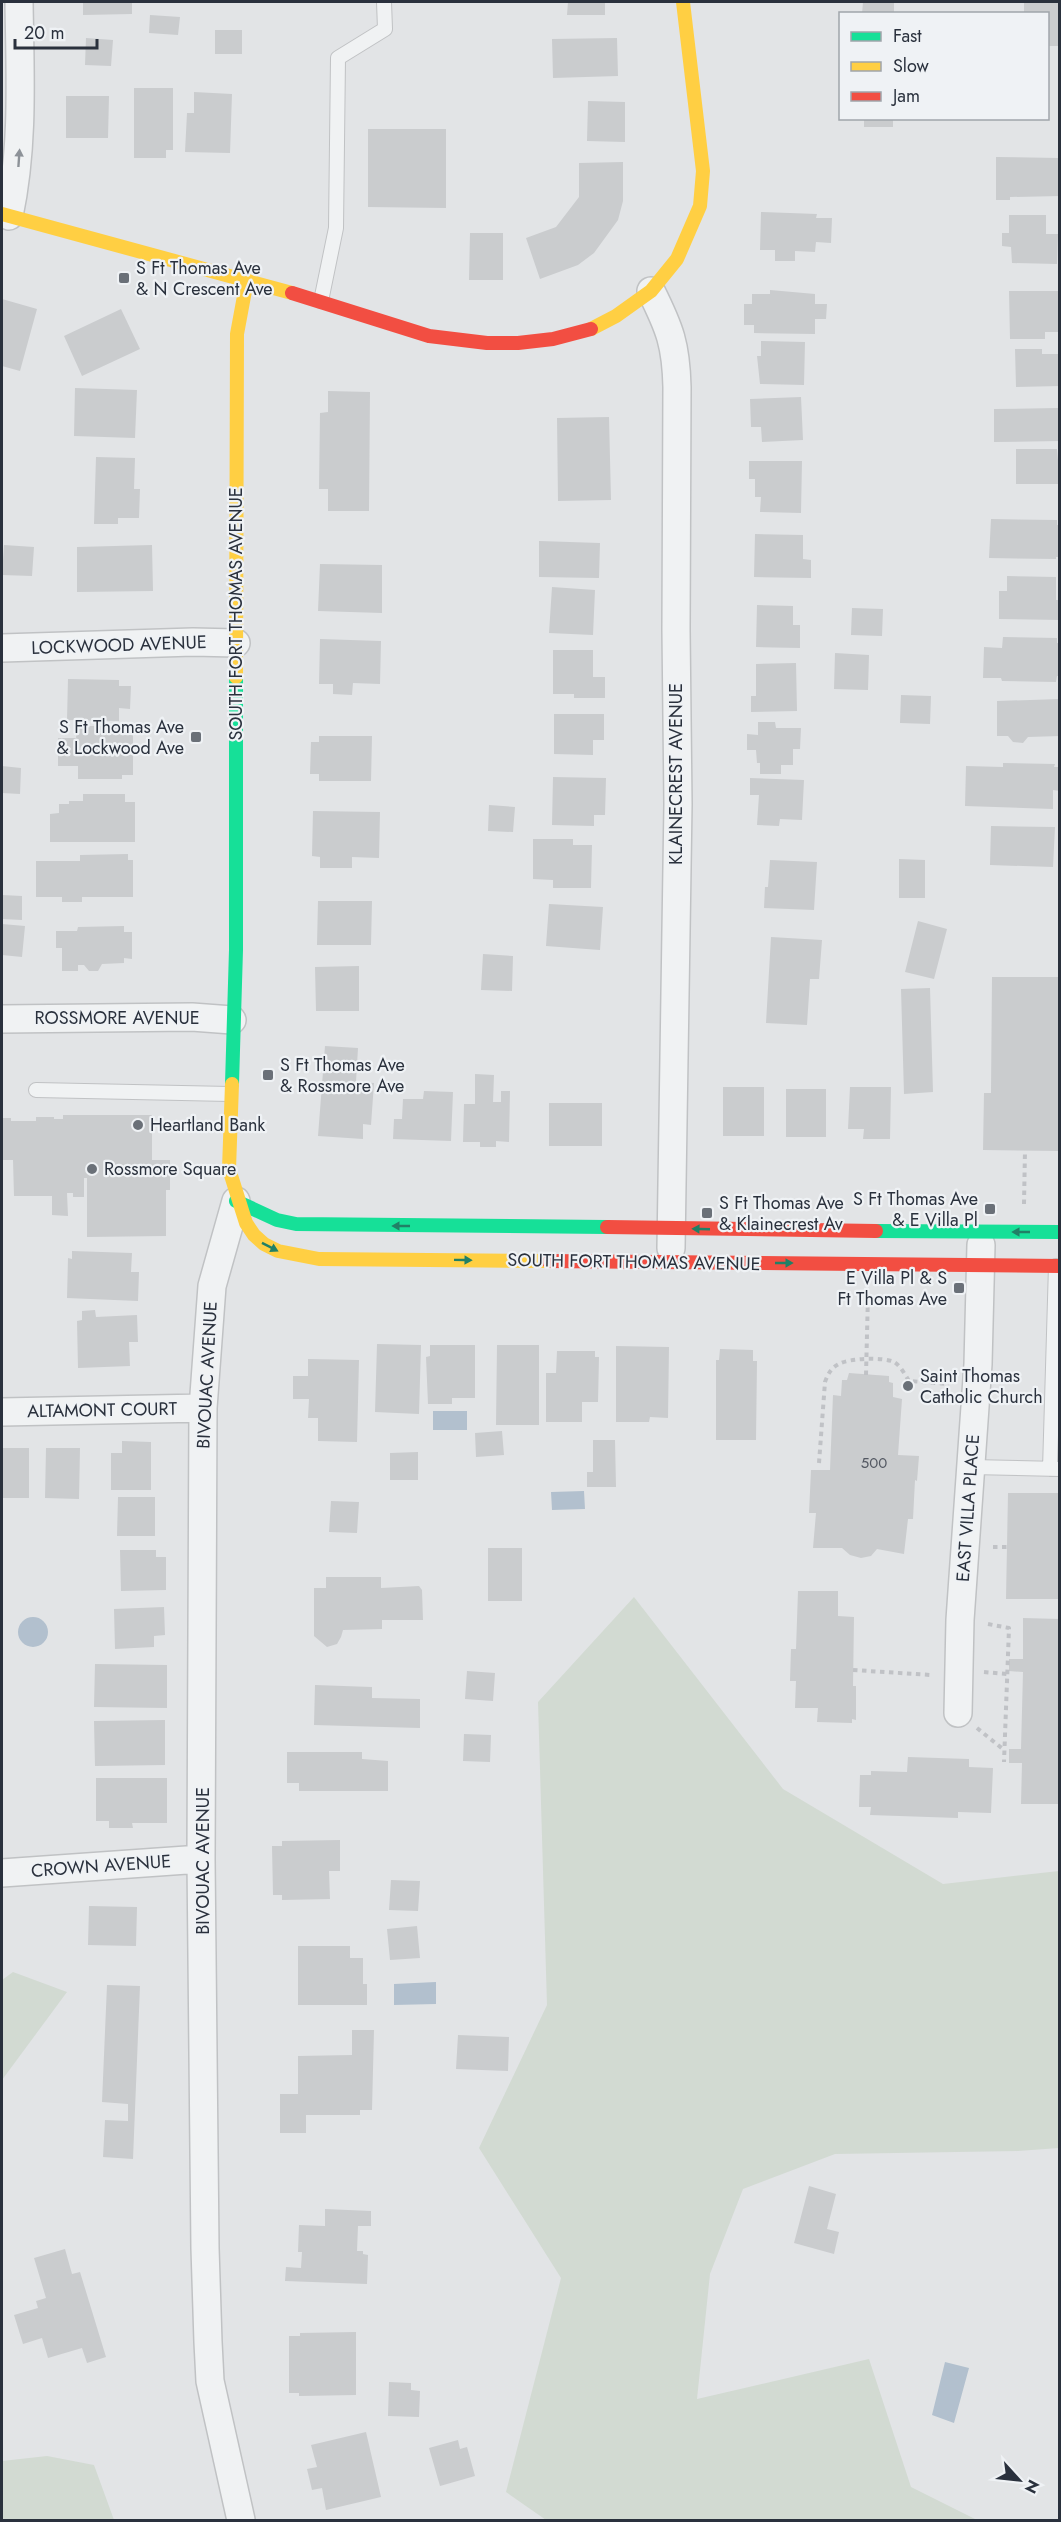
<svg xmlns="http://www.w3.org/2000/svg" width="1061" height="2522" viewBox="0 0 1061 2522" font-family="Jost,sans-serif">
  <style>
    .green { fill: #d2dad2 }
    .water { fill: #b2c0ce }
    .building { fill: #caccce }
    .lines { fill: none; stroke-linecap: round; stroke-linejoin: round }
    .lane-casing { stroke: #c0c2c4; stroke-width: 16 }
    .street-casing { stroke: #c0c2c4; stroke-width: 30 }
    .path { stroke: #c0c2c6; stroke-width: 4; stroke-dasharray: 4.5 4.5; stroke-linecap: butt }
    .lane { stroke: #f0f2f3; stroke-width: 14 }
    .street { stroke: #f0f2f3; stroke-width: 27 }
    .fast { stroke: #16e098; stroke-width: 14 }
    .slow { stroke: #ffcf43; stroke-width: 14 }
    .jam { stroke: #f24e42; stroke-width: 14 }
    .oneway { fill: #8d9298 }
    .oneway2 { fill: #218066 }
    .poi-dot { fill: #6a7078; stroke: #eff2f5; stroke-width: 2 }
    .labels { text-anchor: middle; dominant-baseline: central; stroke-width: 4.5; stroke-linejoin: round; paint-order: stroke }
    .number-label { font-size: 15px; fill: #535862 }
    .poi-label { font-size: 18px; fill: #2a313d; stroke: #eff2f5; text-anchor: start }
    .street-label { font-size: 18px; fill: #2a313d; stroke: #eff2f5 }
  </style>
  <rect width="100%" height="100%" fill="#e2e4e6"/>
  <!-- green -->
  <path class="green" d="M634,1597L783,1789L943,1884L1059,1871V2148L1018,2151L835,2154L743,2189L710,2274L697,2399L869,2359L911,2487L977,2520H546L506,2492L561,2278L479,2148L547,2005L538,1702Z
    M13,1972L67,1992L2,2080V1980Z
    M47,2456L94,2465L114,2520H2V2461Z"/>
  <!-- water -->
  <path class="water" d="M433,1411H467V1430H433Z
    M584,1491L585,1509L552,1510L551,1492Z
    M18 1632a15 15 0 1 1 30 0a15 15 0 1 1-30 0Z
    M436,1982V2004L394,2005V1984Z
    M945,2362L969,2368L954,2423L932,2415Z"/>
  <!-- building -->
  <path class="building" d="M83,2H132V14L83,15Z
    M568,2H605V15H567Z
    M863,2H894V14H862Z
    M1024,2H1060V46H1048V14H1024Z
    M150,15L180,17L178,35L149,33Z
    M215,30H242V54H215Z
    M86,38L113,40L111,66L85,65Z
    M617,38L618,76L553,78L552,39Z
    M134,88H173V150H166V158H134Z
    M194,92L232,94L230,153L185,152L187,113H194Z
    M66,96H109L108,138H66Z
    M588,101L625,102V142L587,141Z
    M864,118H893V127H864Z
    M368,129H446V208L368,207Z
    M996,157L1058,158L1060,196L1010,197V200H996Z
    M623,162V201L618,220L594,253L578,265L540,279L526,238L556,227L579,197V163Z
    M761,212L817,214L816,218H832L831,243L816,242L815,252L795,251V261H775V250H760Z
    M1009,215H1046V234H1058L1057,264L1012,263L1011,247L1002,246V233H1009Z
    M470,233H503V280H469Z
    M770,290L815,294V304H827L826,319H815V334L754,333V325H744V304H752V294H770Z
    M1009,291H1060V332H1045V339H1010Z
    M2,299L37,309L20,371L2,366Z
    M121,309L140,349L82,376L64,336Z
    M761,341L805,342L804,385L760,384L757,356H761Z
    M1015,349H1042V354H1058L1060,386L1016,387Z
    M75,388L137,390L135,438L74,436Z
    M328,391L370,392L369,511H328V489H319L320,413L328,412Z
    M801,397L803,440L762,442L761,427H751L750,399Z
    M1058,408L1060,441L994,442V409Z
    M609,417L611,500L558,501L557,418Z
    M1016,449H1057L1060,484H1016Z
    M96,457L135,458L134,489H140L139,518H118V524H94Z
    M749,461H802L801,513L760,512L761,497H755V479H749Z
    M991,519L1057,520V525H1060V557H1056V559L989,558Z
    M755,534L803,535V559L811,560V578L754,577Z
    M539,541L600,543L599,578L539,577Z
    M4,545L34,547L32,576L2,575Z
    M152,545L153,591L77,592V547Z
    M320,564L382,565V613L318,611Z
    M1007,576L1056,577V600H1060V620L999,619V591H1007Z
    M552,587L595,590L593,635L549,633Z
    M757,605L793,606V625H800V648L756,647Z
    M852,608L883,609L882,636L851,635Z
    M1003,637L1057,638V643H1060V676H1057L1056,682L1002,681L1001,678H983L984,647L1002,648Z
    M320,639L381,641L380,684L353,683L352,695L333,694V684H319Z
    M553,650H593V677H605V698H574V694H553Z
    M835,653L869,655L868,690L834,689Z
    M796,663L797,711L751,712V696H756V664Z
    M68,679L119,680V686H131L130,709L119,708V721L67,720Z
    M901,695L931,696L930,724L900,723Z
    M1060,699V736L1028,737L1023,743L1013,742L1008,736H997V701Z
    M554,714H604V740H593V755L554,754Z
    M758,722H775L776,728H801L800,749H793V765H781V774H760V763H757L756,750H747V734L758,735Z
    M77,726H124V735H133V775H122V779H78V766H58V738H76Z
    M319,736H372L371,781H319V774H310L311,742H319Z
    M1003,763L1055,764L1054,767H1060V791L1053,790V809L965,806L966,766L1003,767Z
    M2,766L21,768L20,794L2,793Z
    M553,777L606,778L605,815H594V826L552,825Z
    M750,778L804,780L802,820L780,819L779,826L757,825L759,795H750Z
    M83,794H125V802H135V842H50V814L59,813V804H69V801H83Z
    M489,805L515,807L513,832L488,831Z
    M313,811L380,812L379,858L352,857V868H320V857L312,856Z
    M991,826L1055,827L1053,867L990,865Z
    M533,839H573V845H592L591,888H553V880L533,879Z
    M128,854V860H133V897H82V902H62V897H36V861H80V855Z
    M899,859L925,860V898H899Z
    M770,860L817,862L814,910L764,908L765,887H768Z
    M2,895L22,896V920L2,919Z
    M318,901H372L371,945H317Z
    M549,904L603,907L600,950L546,946Z
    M918,921L947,929L934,979L905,972Z
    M2,924L25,926L22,957L2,955Z
    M124,926V932H132V959L124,958V963L102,964L98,971H89L84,965H78V971H62V948H56V931H77L78,927Z
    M771,937L822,940L819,979H810L807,1025L766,1023Z
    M483,954L513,956L512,991L481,990Z
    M359,966V1011H316L315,967Z
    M992,977H1060V1151L983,1150L984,1093H991Z
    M930,988L933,1092L904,1094L901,989Z
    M325,1046L358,1048L356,1082L374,1083L371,1125L363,1124V1139L318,1136Z
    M475,1074L494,1075L493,1102H501V1091H510L509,1142L496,1141V1147H480V1142H463L464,1104H475Z
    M723,1087H764V1136H723Z
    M850,1087H891L890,1139H863L864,1129H848Z
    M786,1089H826V1137H786Z
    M424,1091L453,1092L451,1141L393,1139L394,1119H402L403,1099H423Z
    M549,1103H602V1146H549Z
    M63,1115H152V1160H170V1190H166V1236L87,1237V1178H84V1197H73V1193H67L68,1216L52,1215V1196H14L13,1160H2V1118H11V1121H36V1117H54V1119H63Z
    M72,1251L132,1253L131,1272H139L138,1301L67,1298L68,1258L72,1259Z
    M95,1310L96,1317L137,1315L138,1342H129L130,1366L78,1368L77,1321L82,1320V1311Z
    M377,1344L421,1345L419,1414L375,1412Z
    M430,1345H475V1398H452V1404H428L426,1357L430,1356Z
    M497,1345H539V1425H496Z
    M616,1346L669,1347L668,1418L650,1417L649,1422H616Z
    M720,1349L753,1350V1361H757L756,1440H716V1360H719Z
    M557,1351H595V1357H599L598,1402H582V1422H546V1373H556Z
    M308,1359L359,1360L357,1442L318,1441V1418H308L309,1399H293V1376H308Z
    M849,1373L889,1376V1382L893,1383V1397L902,1399L898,1455L919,1456L917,1481L915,1480L913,1519H908L904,1554L877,1549L871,1556L861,1558L850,1555L842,1548H813L816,1513H809L811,1470H830L833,1395L841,1396L842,1380H847Z
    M502,1431L504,1455L476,1457L475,1433Z
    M593,1440H615L616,1487H587V1472H593Z
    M122,1441L151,1442V1490H111V1453H122Z
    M2,1448H29V1498H2Z
    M46,1448H80L79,1499L45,1498Z
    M418,1452V1480H390V1453Z
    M1008,1493H1060V1599H1006Z
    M118,1497H155V1536H117Z
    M331,1501L359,1502L357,1533L329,1532Z
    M488,1548H522V1601H488Z
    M120,1550H156V1557H166V1590L121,1591Z
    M326,1577H381V1588L419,1586L422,1590L423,1620H382V1629L343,1630L341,1637L337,1644L327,1647L314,1636V1588H326Z
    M798,1591H838V1616L854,1617L853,1686H856V1720L852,1719V1723L817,1722L818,1708H795L796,1681H790L791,1649H796Z
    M164,1607L165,1635L154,1636V1647L115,1649L114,1609Z
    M1023,1618L1060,1619V1804H1021L1022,1763H1009V1749H1021L1023,1672L1009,1671V1659H1023Z
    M95,1664L167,1665V1708L94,1707Z
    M467,1671L495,1673L493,1701L465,1699Z
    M315,1685L372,1687V1698L420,1699V1728L314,1725Z
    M165,1720V1765L95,1766L94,1721Z
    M464,1734L491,1735L490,1762L463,1761Z
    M287,1752H362V1759L388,1761V1791H299V1783H287Z
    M908,1757L969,1759V1767L993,1768L991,1813L958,1812V1818L870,1815L871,1807H859L860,1775H871V1771L907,1772Z
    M96,1778H167V1823H132L133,1828H109V1821H96Z
    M340,1840V1871H329L330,1899L282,1900V1895H273L272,1846H282V1841Z
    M391,1880L420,1881L418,1911L389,1910Z
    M89,1906L137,1907L136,1946L88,1945Z
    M417,1926L420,1958L390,1960L387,1929Z
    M298,1946H350V1958H363V1984H367V2005H298Z
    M107,1985L140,1986L133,2159L103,2157L105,2120L128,2121V2104L102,2102Z
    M352,2030H374L372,2110H360V2115H306V2133H280V2094H298V2056L352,2055Z
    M458,2035L509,2037L508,2071L456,2069Z
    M809,2186L836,2194L827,2229L839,2232L834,2254L794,2243Z
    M325,2209L371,2211V2226H358L357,2251H363V2254L368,2255L367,2284L285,2281L286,2267L301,2268L302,2252H298L299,2225L325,2226Z
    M65,2249L72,2274L80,2272L106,2357L87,2363L82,2348L48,2358L42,2338L23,2344L14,2315L38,2308L36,2301L46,2298L34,2258Z
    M356,2332V2395L299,2396V2393H289V2336H300V2333Z
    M389,2382L411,2383V2390L420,2391L419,2417L388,2416Z
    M366,2432L381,2497L326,2510L322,2488L312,2490L307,2469L317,2467L311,2445Z
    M458,2440L460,2449L467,2447L475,2476L440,2486L429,2448Z"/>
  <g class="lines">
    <!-- lane casing -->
    <g class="lane-casing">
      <path id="lane" d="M321,301L336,228L338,58L385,29L384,2
        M36,1090L230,1094
        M971,1467L1060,1469
        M1050,1469L1056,1266"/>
    </g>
    <!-- street casing -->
    <g class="street-casing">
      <path id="street" d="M9,216C24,145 20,74 19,2
        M651,291C670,329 676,345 677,387L676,630L678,804L671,1248
        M2,648L193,642L236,643
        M2,1019L192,1017L232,1020
        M236,1201L212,1286L203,1408L201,1859L205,2248L208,2342L210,2381L241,2520
        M2,1412L203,1408
        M958,1713L960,1620L978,1364L981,1245
        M2,1873L201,1859"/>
    </g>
    <!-- path -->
    <path class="path" d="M1024,1204L1025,1150
      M866,1375L868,1294
      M819,1463L825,1382C828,1374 831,1368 839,1364C849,1358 884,1357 894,1362C901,1366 905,1375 909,1381L949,1384
      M993,1547H1007
      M988,1624L1009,1628L1004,1762
      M853,1670L931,1675
      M984,1672L1007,1674
      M977,1728L1004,1750"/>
    <!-- lane -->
    <use href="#lane" class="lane"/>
    <!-- street -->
    <use href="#street" class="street"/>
    <!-- fast -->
    <path class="fast" d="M232,1084L236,950V677
      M236,1201L277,1220L296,1224L607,1227
      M876,1231L1060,1232"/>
    <!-- slow -->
    <path class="slow" d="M2,214L292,293
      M591,329L616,316L651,291L677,259L700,206L703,171L683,2
      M236,677L237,334L247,280
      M232,1084L229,1169L246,1223L254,1235L264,1244L278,1251L319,1259L548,1261"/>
    <!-- jam -->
    <path class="jam" d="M292,293L429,336L487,343H518L553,339L591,329
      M607,1227L876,1231
      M548,1261L1060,1266"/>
  </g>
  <!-- one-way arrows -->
  <defs><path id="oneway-solid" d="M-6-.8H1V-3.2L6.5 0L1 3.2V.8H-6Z" transform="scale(1.5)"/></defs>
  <use class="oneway" href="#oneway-solid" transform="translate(19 158) rotate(-86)"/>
  <g class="oneway2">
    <use href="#oneway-solid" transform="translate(401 1226) rotate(-180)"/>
    <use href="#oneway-solid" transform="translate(701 1229) rotate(-178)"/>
    <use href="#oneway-solid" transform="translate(1021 1232) rotate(180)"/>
    <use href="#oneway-solid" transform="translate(270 1247) rotate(27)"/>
    <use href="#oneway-solid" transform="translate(463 1260) rotate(1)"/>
    <use href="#oneway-solid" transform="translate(784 1263)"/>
  </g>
  <!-- markers -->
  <g class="poi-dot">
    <rect x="118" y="272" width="12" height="12" rx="3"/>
    <rect x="190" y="731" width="12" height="12" rx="3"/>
    <rect x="262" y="1069" width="12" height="12" rx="3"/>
    <circle cx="138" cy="1125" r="6"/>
    <circle cx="92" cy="1169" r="6"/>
    <rect x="984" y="1203" width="12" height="12" rx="3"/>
    <rect x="701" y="1207" width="12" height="12" rx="3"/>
    <rect x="953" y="1282" width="12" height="12" rx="3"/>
    <circle cx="908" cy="1386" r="6"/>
  </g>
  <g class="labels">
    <!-- number labels -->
    <g class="number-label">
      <text x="874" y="1463">500</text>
    </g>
    <!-- poi labels -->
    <g class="poi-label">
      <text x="136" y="268">S Ft Thomas Ave<tspan x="136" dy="21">&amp; N Crescent Ave</tspan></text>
      <text x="184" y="727" text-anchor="end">S Ft Thomas Ave<tspan x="184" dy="21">&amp; Lockwood Ave</tspan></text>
      <text x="280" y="1065">S Ft Thomas Ave<tspan x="280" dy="21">&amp; Rossmore Ave</tspan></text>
      <text x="150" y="1125">Heartland Bank</text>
      <text x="104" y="1169">Rossmore Square</text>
      <text x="978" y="1199" text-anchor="end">S Ft Thomas Ave<tspan x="978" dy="21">&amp; E Villa Pl</tspan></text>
      <text x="719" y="1203">S Ft Thomas Ave<tspan x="719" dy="21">&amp; Klainecrest Av</tspan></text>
      <text x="947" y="1278" text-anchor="end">E Villa Pl &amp; S<tspan x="947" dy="21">Ft Thomas Ave</tspan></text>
      <text x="920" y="1376">Saint Thomas<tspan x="920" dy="21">Catholic Church</tspan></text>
    </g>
    <!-- street labels -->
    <g class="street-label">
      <text transform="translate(236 614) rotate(-90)">SOUTH FORT THOMAS AVENUE</text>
      <text transform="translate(119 645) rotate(-2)">LOCKWOOD AVENUE</text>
      <text transform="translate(676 774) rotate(-90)">KLAINECREST AVENUE</text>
      <text x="117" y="1018">ROSSMORE AVENUE</text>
      <text transform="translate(634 1262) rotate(1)">SOUTH FORT THOMAS AVENUE</text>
      <text transform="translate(207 1375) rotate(-87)">BIVOUAC AVENUE</text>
      <text transform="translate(102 1410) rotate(-1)">ALTAMONT COURT</text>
      <text transform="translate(968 1508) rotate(-86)">EAST VILLA PLACE</text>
      <text transform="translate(203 1861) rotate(-90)">BIVOUAC AVENUE</text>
      <text transform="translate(101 1866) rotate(-4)">CROWN AVENUE</text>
    </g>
  </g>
  <!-- border -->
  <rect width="1061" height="2522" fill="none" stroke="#2a313d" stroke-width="6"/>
  <!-- legend -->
  <rect x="839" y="12" width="210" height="108" fill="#eff2f5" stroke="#a0a5ab" stroke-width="1.5"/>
  <rect x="851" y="32" width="30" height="9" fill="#16e098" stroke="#a0a5ab" stroke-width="1.5"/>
  <text x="893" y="42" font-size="18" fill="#2a313d">Fast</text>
  <rect x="851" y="62" width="30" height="9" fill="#ffcf43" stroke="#a0a5ab" stroke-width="1.5"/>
  <text x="893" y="72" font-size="18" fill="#2a313d">Slow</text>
  <rect x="851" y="92" width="30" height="9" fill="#f24e42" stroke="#a0a5ab" stroke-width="1.5"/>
  <text x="893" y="102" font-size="18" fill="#2a313d">Jam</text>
  <!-- north arrow -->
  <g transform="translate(1019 2480) rotate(117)" stroke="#eff2f5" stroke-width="4.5" paint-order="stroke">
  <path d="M0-4.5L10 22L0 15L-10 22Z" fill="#2a313d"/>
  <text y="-9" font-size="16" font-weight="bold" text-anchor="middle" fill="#2a313d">N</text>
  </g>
  <!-- scale -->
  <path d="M15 39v9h82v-9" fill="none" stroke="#2a313d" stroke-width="3"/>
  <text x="24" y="39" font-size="18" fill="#2a313d" stroke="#eff2f5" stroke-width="4.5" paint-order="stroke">20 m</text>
</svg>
